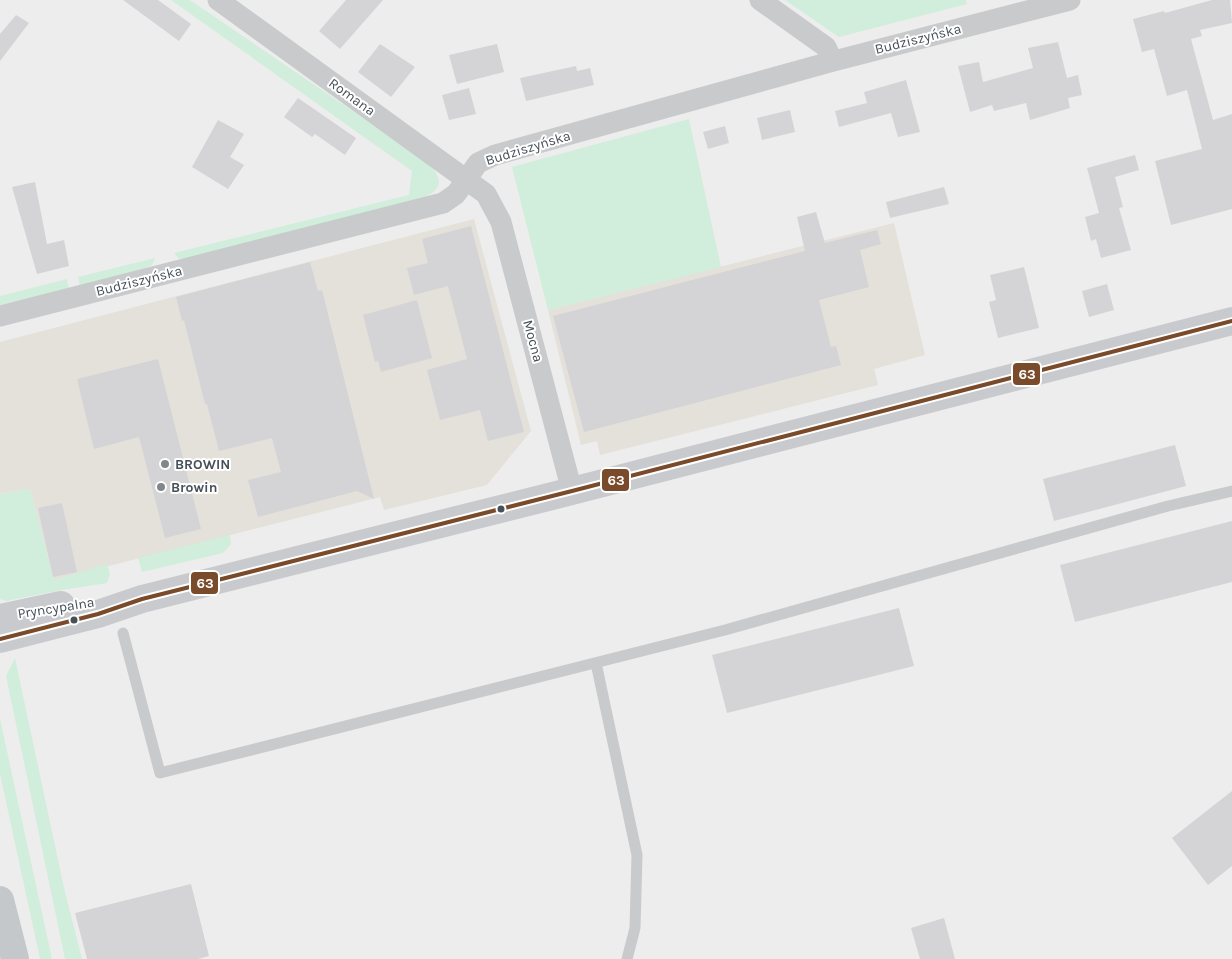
<svg xmlns="http://www.w3.org/2000/svg" width="1232" height="959" viewBox="0 0 1232 959" font-family="Karla,sans-serif">
  <style>
    .commercial { fill: #e3e1da }
    .green { fill: #d1eddb }
    .building { fill: #d4d4d6 }
    .lines { fill: none; stroke-linecap: round; stroke-linejoin: round }
    .lane { stroke: #c8cacc; stroke-width: 11 }
    .street { stroke: #c8cacc; stroke-width: 21 }
    .secondary { stroke: #c8cace; stroke-width: 28 }
    .primary { stroke: #c4c8cb; stroke-width: 28 }
    .bus-1-casing { stroke: #fff; stroke-width: 8 }
    .bus-1 { stroke: #7a4b2a; stroke-width: 4 }
    .poi-dot { fill: #80878d; stroke: #fff; stroke-width: 2 }
    .bus-dot { fill: #455059; stroke: #fff; stroke-width: 2 }
    .labels { text-anchor: middle; dominant-baseline: central; stroke-width: 4; stroke-linejoin: round; paint-order: stroke }
    .street-label { font-size: 14px; fill: #455059; stroke: #fff }
    .poi-label { font-size: 14px; font-weight: bold; fill: #455059; stroke: #fff; text-anchor: start }
    .line-badge { stroke: #fff; stroke-width: 2 }
    .badge-label { font-size: 14px; text-anchor: middle; font-weight: bold; fill: #fff }
  </style>
  <rect width="100%" height="100%" fill="#eeeded"/>
  <!-- commercial -->
  <path class="commercial" d="M474,219L531,431L487,485L384,510L380,497L54,580L30,489L0,494V342Z
    M894,223L925,355L874,369L878,385L600,455L597,441L581,445L548,310Z"/>
  <!-- green -->
  <path class="green" d="M171,0H190L429,163C441,179 445,186 425,197L185,260L178,258L174,253L409,195L412,171Z
    M785,0H966L967,4L839,37Z
    M689,119L721,267L548,310L512,167Z
    M155,258L152,265L144,269L80,286L78,277Z
    M67,279L69,289L0,305V296Z
    M30,489L54,580L107,564L110,574L107,583L62,590L6,601L0,599V494Z
    M230,535L231,544L223,553L142,572L138,558Z
    M15,658L64,888L82,959H65L6,676Z
    M0,719L52,959H40L5,797L0,774Z"/>
  <!-- building -->
  <path class="building" d="M123,0H158L191,24L179,41Z
    M346,0H383L340,49L319,31Z
    M1212,0H1230L1232,23L1200,30L1202,36L1191,39L1213,120L1232,114V209L1171,225L1155,161L1202,149L1187,90L1167,96L1154,49L1142,52L1133,19L1164,11L1165,13Z
    M16,15L29,23L0,61V34Z
    M1058,42L1067,78L1078,75L1082,95L1068,98L1070,108L1030,120L1026,103L994,111L992,105L970,112L958,66L979,62L983,82L1033,68L1028,48Z
    M380,44L415,67L391,97L358,72Z
    M497,44L504,72L457,84L449,55Z
    M576,66L577,71L590,68L594,85L526,101L520,78Z
    M906,80L920,132L898,137L891,113L839,127L835,111L867,103L864,92Z
    M469,88L476,114L449,120L442,95Z
    M298,98L356,138L345,155L315,134L312,137L284,117Z
    M790,110L795,132L762,140L757,118Z
    M218,120L244,134L230,157L244,165L228,189L192,167Z
    M725,126L729,143L708,149L703,132Z
    M1135,155L1139,170L1115,177L1123,207L1119,208L1131,250L1101,258L1096,239L1091,241L1085,217L1099,213L1087,168Z
    M35,182L47,244L64,240L69,266L37,274L12,187Z
    M944,187L949,204L890,218L886,202Z
    M816,212L825,243L877,230L881,244L860,250L869,287L819,300L831,347L836,346L841,365L584,432L553,316L805,251L797,217Z
    M471,226L524,432L488,441L480,410L440,420L427,370L467,359L448,286L414,295L407,268L428,263L422,239Z
    M310,262L318,291L322,290L374,499L357,491L258,517L248,480L281,472L272,438L219,451L207,404H205L184,320L182,321L176,297Z
    M1024,267L1039,328L998,338L989,302L996,300L990,275Z
    M1107,284L1114,310L1089,317L1082,291Z
    M417,300L432,358L381,372L378,361L375,362L363,315Z
    M158,359L201,529L165,538L139,437L94,449L77,379Z
    M1175,445L1186,486L1054,521L1043,479Z
    M62,503L77,572L53,577L38,508Z
    M1232,521V582L1075,622L1060,565Z
    M899,608L914,666L727,713L712,655Z
    M1232,791V866L1208,885L1172,838Z
    M191,884L209,956L198,959H87L75,913Z
    M944,918L955,959H920L911,928Z"/>
  <g class="lines">
    <!-- lane -->
    <path class="lane" d="M123,633L160,773L725,630L1168,506L1232,491
      M596,663L637,855L635,928L627,959"/>
    <!-- street -->
    <path class="street" d="M218,0L486,194L501,222L572,491
      M760,0L826,47L829,54L830,62
      M0,316L443,203L456,194L478,163L495,155L830,62L1070,0"/>
    <!-- secondary -->
    <path class="secondary" d="M0,618L61,605
      M0,639L98,614L142,599L572,491L1232,321"/>
    <!-- primary -->
    <path class="primary" d="M0,900L15,959"/>
    <!-- bus-1 casing -->
    <g class="bus-1-casing">
      <path id="bus-1" d="M0,639L98,614L142,599L572,491L1232,321"/>
    </g>
    <!-- bus-1 -->
    <use href="#bus-1" class="bus-1"/>
  </g>
  <!-- markers -->
  <g class="poi-dot">
    <circle cx="165" cy="464" r="5"/>
    <circle cx="161" cy="487" r="5"/>
  </g>
  <g class="bus-dot">
    <circle cx="501" cy="509" r="4.5"/>
    <circle cx="74" cy="620" r="4.5"/>
  </g>
  <g class="labels">
    <!-- street labels -->
    <g class="street-label">
      <text transform="translate(918 39) rotate(-14)">Budziszyńska</text>
      <text transform="translate(352 97) rotate(36)">Romana</text>
      <text transform="translate(528 148) rotate(-17)">Budziszyńska</text>
      <text transform="translate(139 281) rotate(-14)">Budziszyńska</text>
      <text transform="translate(533 341) rotate(75)">Mocna</text>
      <text transform="translate(56 608) rotate(-9)">Pryncypalna</text>
    </g>
    <!-- poi labels -->
    <g class="poi-label">
      <text x="175" y="464">BROWIN</text>
      <text x="171" y="487">Browin</text>
    </g>
  </g>
  <g class="line-badge">
    <rect x="1012" y="362" width="29" height="24" rx="5" fill="#7a4b2a"/>
    <rect x="601" y="468" width="29" height="24" rx="5" fill="#7a4b2a"/>
    <rect x="190" y="571" width="29" height="24" rx="5" fill="#7a4b2a"/>
  </g>
  <g class="badge-label">
    <text x="1027" y="379">63</text>
    <text x="616" y="485">63</text>
    <text x="205" y="588">63</text>
  </g>
</svg>
